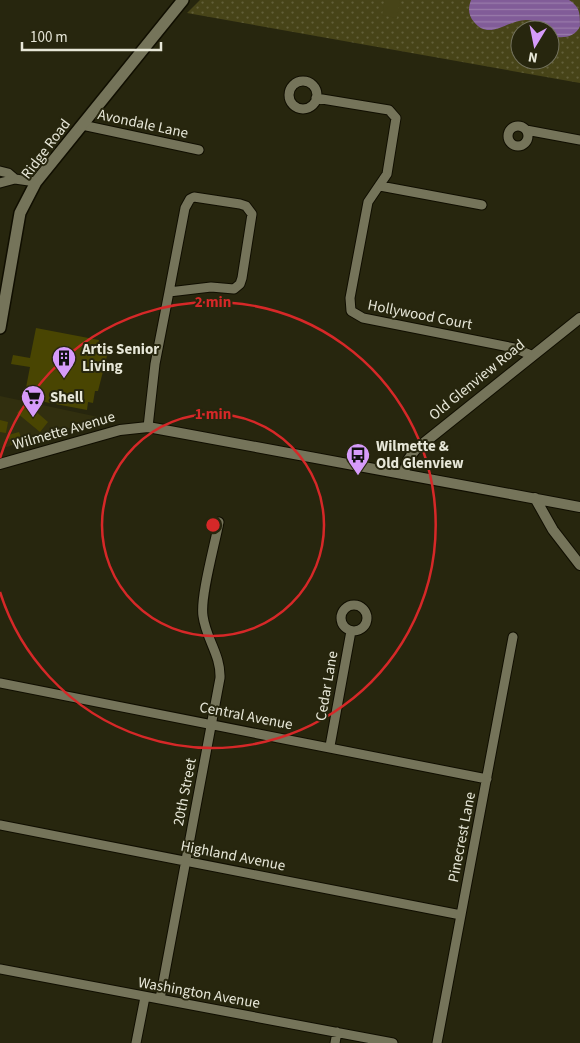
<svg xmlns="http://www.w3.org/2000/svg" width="580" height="1043" viewBox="0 0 580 1043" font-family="'Source Sans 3',sans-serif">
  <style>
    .built { fill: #312f0f }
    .green { fill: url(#green-dots); fill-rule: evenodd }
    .pitch { fill: #474418 }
    .water { fill: url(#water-rules) }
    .building { fill: #494502 }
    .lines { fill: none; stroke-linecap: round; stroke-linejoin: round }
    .minor-casing { stroke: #100e00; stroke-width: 11 }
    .tertiary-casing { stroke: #100e00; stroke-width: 12 }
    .secondary-casing { stroke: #100e00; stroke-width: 14 }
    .minor { stroke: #75745a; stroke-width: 9 }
    .tertiary { stroke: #75745a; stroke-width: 10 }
    .secondary { stroke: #75745a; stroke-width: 11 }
    .ring { fill: none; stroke: #d62828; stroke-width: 2.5 }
    .labels { text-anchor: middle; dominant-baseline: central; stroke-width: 4; stroke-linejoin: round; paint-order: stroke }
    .street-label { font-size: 15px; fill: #e7e7d8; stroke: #27260e }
    .poi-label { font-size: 15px; font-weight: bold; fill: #e7e7d8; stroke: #27260e; text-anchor: start }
    .centre { fill: #d62828; stroke: #27260e; stroke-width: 2.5 }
    .ring-label { font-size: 15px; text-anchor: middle; font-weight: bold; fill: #d62828; stroke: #27260e; stroke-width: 4; stroke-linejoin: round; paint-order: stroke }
  </style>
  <defs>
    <pattern id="green-dots" width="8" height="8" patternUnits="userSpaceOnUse" patternTransform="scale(1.25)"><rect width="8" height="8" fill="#474418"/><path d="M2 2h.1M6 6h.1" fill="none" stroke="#625f39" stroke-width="1.8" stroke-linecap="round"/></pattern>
    <pattern id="water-rules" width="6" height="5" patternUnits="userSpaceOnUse" patternTransform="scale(1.25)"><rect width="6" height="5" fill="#815c98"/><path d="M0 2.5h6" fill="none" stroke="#997baa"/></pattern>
  </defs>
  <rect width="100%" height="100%" fill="#27260e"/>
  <!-- built -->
  <path class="built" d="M0,396L103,418L0,449Z"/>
  <!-- green -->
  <path class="green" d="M200,0H580V83L187,13ZM520,30H550V60H520Z"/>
  <!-- pitch -->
  <path class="pitch" d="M385,0H400L397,18L382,15Z"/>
  <!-- water -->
  <path class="water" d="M471,0H569C580,7 580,13 580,26C576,36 566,38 557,37C548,31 540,21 528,20C509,18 490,42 474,22C468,15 468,8 471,0Z"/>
  <!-- building -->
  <path class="building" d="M36,328L99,340L97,349L109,348L98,391H95L93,403L88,402L87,410L24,398L30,367L11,364L13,355L30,358Z
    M26,403L48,422L40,432L17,413Z
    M0,420L8,422L6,433L0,432Z
    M19,432L23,442L11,445L8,435Z"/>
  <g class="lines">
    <!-- minor casing -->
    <g class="minor-casing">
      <path id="minor" d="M289 95a14 14 0 1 1 28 0a14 14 0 1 1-28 0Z
        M316,98L389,110L396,118L387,174L368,202L350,298L351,311L363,318L514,348L531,355
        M82,125L199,150
        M508 136a10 10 0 1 1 20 0a10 10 0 1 1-20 0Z
        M526,130L580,140
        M0,171L8,173L15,179
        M0,183L15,179L36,182
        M380,186L482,205
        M194,197L240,204L246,206L252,214L242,278L240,284L234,289L211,287L169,292L185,208L190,199Z
        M148,427L155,364L169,292
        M341 618a13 13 0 1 1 26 0a13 13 0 1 1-26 0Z
        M0,683L487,779
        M330,746L351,631
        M0,825L461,915
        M0,969L393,1043
        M160,999L220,678C221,655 206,639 203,616C200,597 215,544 219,522
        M136,1043L145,997
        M335,1043L337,1032
        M437,1043L513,637"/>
    </g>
    <!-- tertiary casing -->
    <g class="tertiary-casing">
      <path id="tertiary" d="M0,464L120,430L148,427L580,507
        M403,474L408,460L415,450L580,318
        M535,498L553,530L580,565"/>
    </g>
    <!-- secondary casing -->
    <g class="secondary-casing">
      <path id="secondary" d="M0,328L20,213L36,182L183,0"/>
    </g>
    <!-- minor -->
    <use href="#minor" class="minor"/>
    <!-- tertiary -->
    <use href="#tertiary" class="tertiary"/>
    <!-- secondary -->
    <use href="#secondary" class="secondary"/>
  </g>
  <!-- distance rings -->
  <g class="ring">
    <circle cx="213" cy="525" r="111"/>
    <path d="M0 458A223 223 0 1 1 0 592"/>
  </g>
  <!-- icons -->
  <defs>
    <g id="building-pin" transform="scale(1.25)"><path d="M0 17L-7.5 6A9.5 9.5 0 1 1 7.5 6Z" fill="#d69bfa" stroke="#27260e"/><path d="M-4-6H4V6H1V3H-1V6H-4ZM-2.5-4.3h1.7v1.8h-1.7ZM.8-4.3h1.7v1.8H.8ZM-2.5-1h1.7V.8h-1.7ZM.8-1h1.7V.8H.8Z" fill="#111"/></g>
    <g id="supermarket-pin" transform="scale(1.25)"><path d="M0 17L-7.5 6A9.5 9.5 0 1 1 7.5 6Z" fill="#d69bfa" stroke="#27260e"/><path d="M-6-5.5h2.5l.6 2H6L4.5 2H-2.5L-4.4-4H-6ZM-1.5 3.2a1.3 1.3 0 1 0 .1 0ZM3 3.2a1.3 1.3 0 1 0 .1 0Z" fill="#111"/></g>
    <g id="bus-pin" transform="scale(1.25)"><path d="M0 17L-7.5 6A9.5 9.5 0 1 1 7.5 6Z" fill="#d69bfa" stroke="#27260e"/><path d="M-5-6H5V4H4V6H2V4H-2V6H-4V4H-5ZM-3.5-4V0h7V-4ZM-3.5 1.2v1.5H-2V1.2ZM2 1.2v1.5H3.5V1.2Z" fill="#111"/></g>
  </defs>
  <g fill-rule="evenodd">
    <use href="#building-pin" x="64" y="358"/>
    <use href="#supermarket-pin" x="33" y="397"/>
    <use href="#bus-pin" x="358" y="455"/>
  </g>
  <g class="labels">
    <!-- street labels -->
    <g class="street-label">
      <text transform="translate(143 124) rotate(12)">Avondale Lane</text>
      <text transform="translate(46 149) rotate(-53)">Ridge Road</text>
      <text transform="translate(420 315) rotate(11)">Hollywood Court</text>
      <text transform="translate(477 380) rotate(-39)">Old Glenview Road</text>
      <text transform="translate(64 431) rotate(-16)">Wilmette Avenue</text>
      <text transform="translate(327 686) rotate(-80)">Cedar Lane</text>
      <text transform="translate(246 716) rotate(11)">Central Avenue</text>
      <text transform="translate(185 792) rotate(-79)">20th Street</text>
      <text transform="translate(462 837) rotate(-79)">Pinecrest Lane</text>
      <text transform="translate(233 856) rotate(11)">Highland Avenue</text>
      <text transform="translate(199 993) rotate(10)">Washington Avenue</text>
    </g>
    <!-- poi labels -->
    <g class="poi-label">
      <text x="82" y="349">Artis Senior<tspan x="82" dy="17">Living</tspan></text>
      <text x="50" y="397">Shell</text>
      <text x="376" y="446">Wilmette &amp;<tspan x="376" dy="17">Old Glenview</tspan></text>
    </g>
  </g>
  <circle cx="213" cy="525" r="8" class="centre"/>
  <g class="ring-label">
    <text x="213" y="307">2 min</text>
    <text x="213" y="419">1 min</text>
  </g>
  <!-- north arrow -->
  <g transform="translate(535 45) rotate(190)"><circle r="24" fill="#27260e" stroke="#74735f"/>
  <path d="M0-4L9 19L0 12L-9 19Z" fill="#d69bfa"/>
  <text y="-8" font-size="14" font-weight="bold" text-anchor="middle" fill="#e7e7d8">N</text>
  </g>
  <!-- scale -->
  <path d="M22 42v8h139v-8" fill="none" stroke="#e7e7d8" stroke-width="2.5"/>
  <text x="30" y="42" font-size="15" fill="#e7e7d8" stroke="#27260e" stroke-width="4" paint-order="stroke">100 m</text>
</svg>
